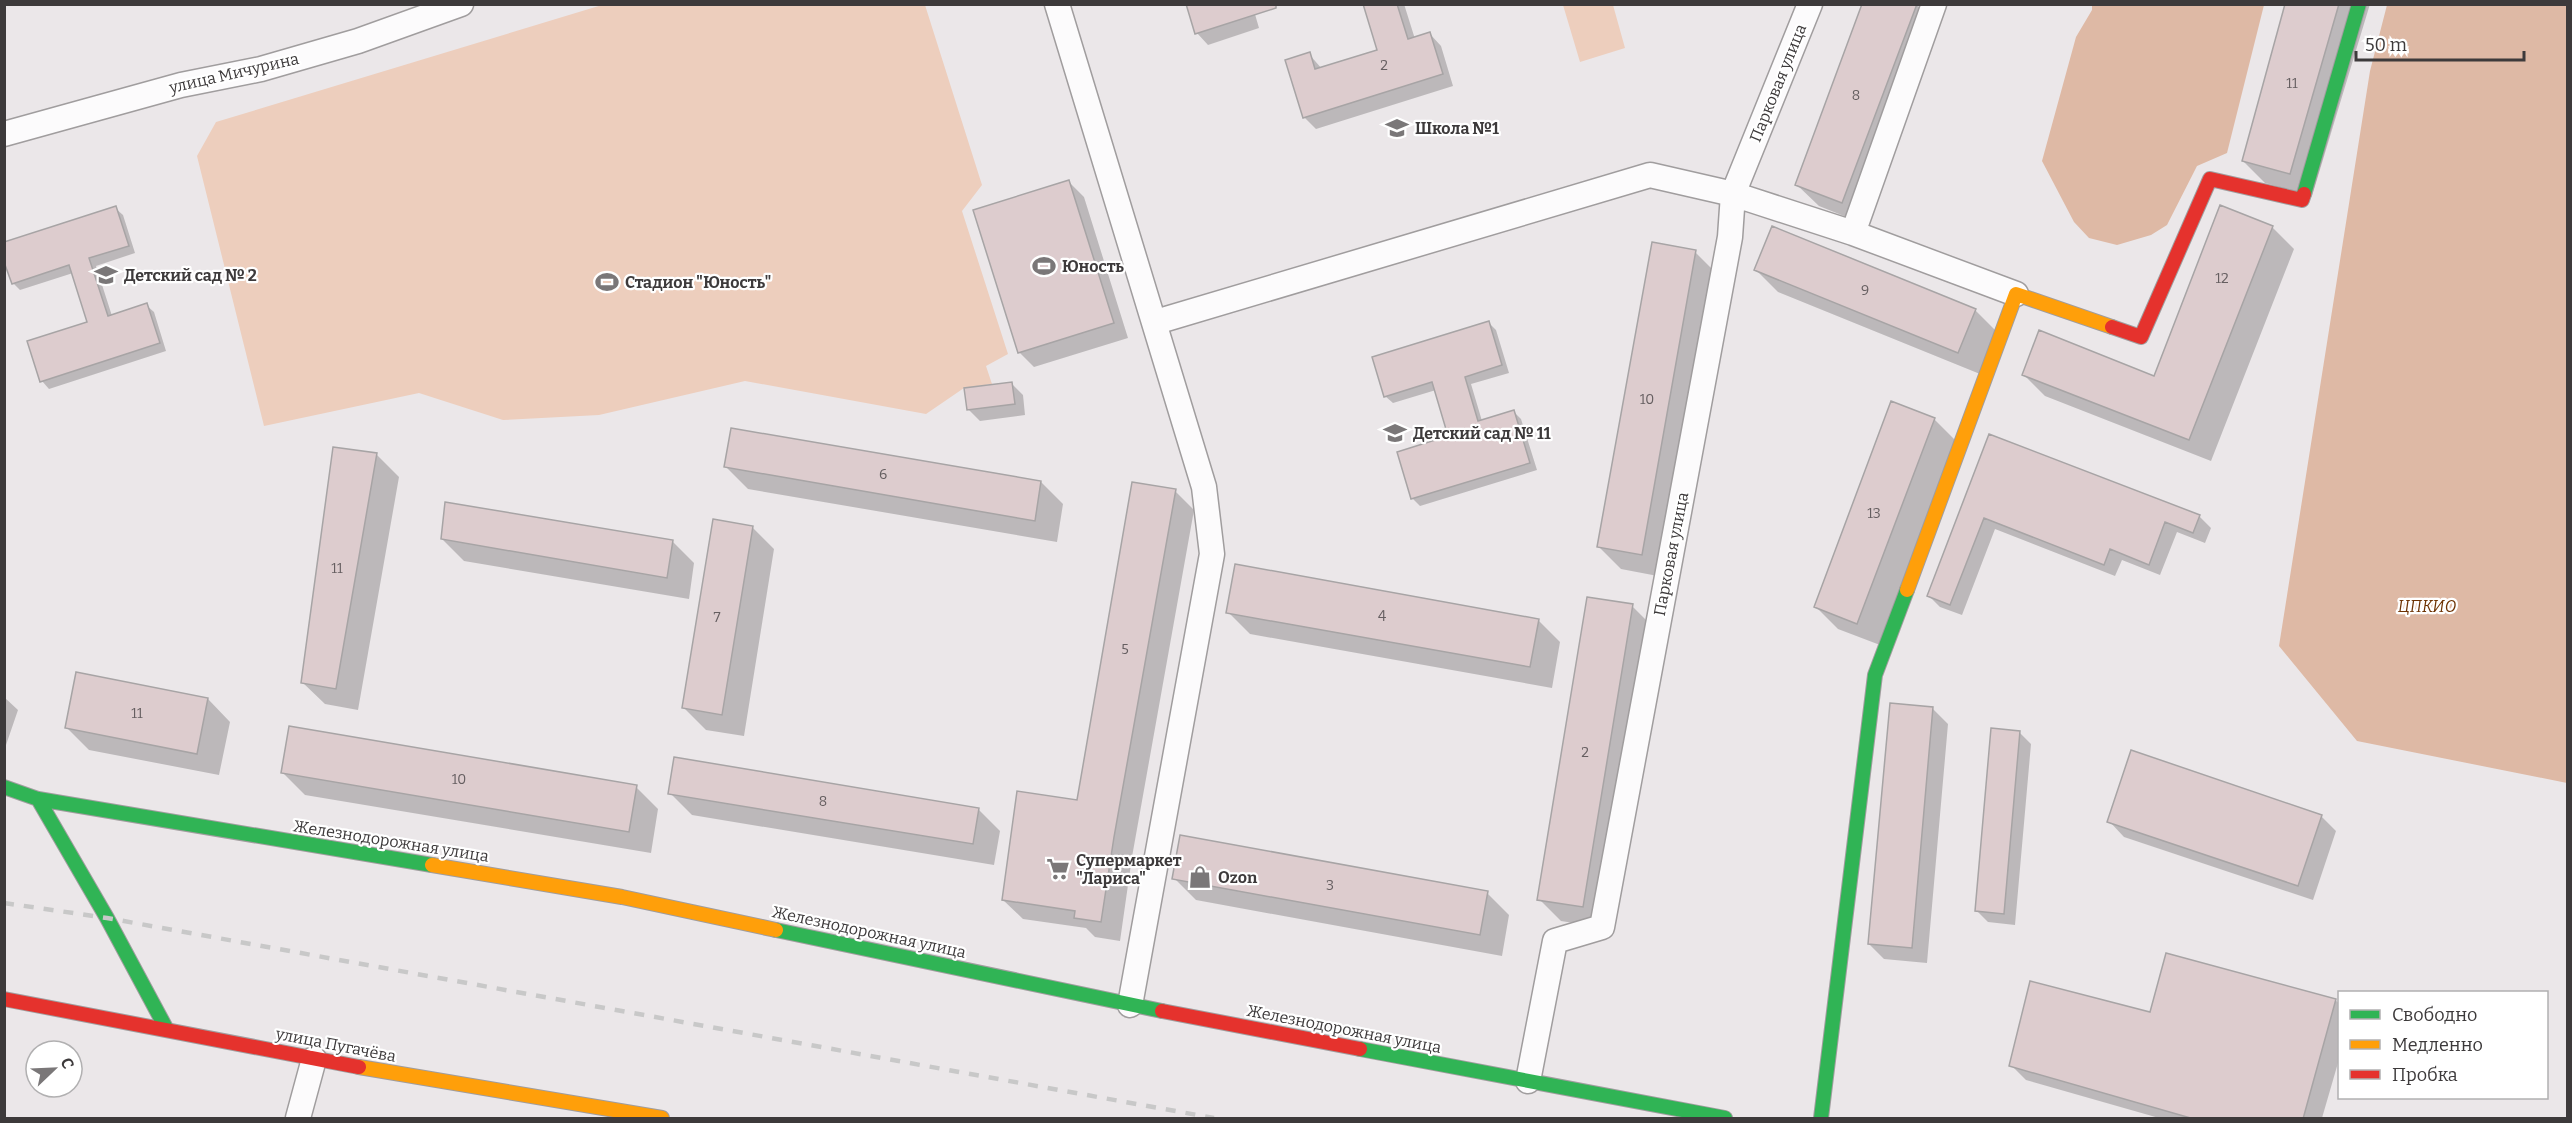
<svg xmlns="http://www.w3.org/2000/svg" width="2572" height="1123" viewBox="0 0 2572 1123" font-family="Bitter,serif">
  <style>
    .green { fill: #edcebd }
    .forest { fill: #deb9a5 }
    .shadow { fill: #0003 }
    .building { fill: #ddccce; stroke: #a7a4a5; stroke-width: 1.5 }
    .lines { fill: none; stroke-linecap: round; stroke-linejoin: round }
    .street-casing { stroke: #a09d9e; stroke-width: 27 }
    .fast-casing { stroke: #a09d9e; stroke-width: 16 }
    .slow-casing { stroke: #a09d9e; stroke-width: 16 }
    .jam-casing { stroke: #a09d9e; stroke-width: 16 }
    .street { stroke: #fcfbfc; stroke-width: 24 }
    .fast { stroke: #30b455; stroke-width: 14 }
    .slow { stroke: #ff9f0a; stroke-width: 14 }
    .jam { stroke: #e5322d; stroke-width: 14 }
    .rail { stroke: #c8c8c8; stroke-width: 4.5; stroke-dasharray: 10 10; stroke-linecap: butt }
    .labels { text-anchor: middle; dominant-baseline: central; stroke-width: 4.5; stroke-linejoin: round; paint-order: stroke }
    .number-label { font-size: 14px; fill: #655e60 }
    .street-label { font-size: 16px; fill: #3d3a3b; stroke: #fff }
    .poi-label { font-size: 16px; font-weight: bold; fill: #3d3a3b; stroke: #fff; text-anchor: start }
    .park-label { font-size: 16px; font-style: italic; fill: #6d3202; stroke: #fff }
  </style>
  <rect width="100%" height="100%" fill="#ebe7e9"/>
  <!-- green -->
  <path class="green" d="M602,5H925L982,185L962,211L1008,354L986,366L992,384L964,388L926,414L745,381L599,415L503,420L419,393L264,426L197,156L216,122Z
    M1563,5H1613L1625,48L1580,62Z"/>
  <!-- forest -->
  <path class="forest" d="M2092,5H2264L2227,153L2197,166L2167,225L2151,235L2117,245L2089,238L2074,222L2042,161L2076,37L2092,10Z
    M2387,5H2567V783L2357,741L2279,646L2370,71Z"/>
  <!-- shadow -->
  <path class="shadow" d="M1252,4L1259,28L1208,45L1197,33Z
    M1365,4H1404L1415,39L1430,34L1441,46L1453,86L1316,129L1304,117L1309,54L1322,69L1379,51Z
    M1916,4L1938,26L1864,224L1819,206L1796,184Z
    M2287,4H2370L2312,196L2265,183L2243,161Z
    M1069,182L1084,197L1128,338L1034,367L1019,352Z
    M115,208L123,215L135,253L96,266L112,316L146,305L154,312L166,351L49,389L42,381L89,323L73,273L20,290L13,283Z
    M2272,227L2294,249L2211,461L2045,396L2023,374L2154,378Z
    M1695,252L1717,274L1663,577L1621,569L1599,547Z
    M1756,270L1975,310L1997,332L1980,374L1778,292Z
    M1489,323L1496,330L1509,373L1471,384L1482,421L1514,412L1521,419L1537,470L1420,506L1412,498L1450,437L1436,390L1393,403L1385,396Z
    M1011,383L1023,395L1025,415L980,421L968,409Z
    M1934,419L1956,441L1880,645L1838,629L1816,607Z
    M1990,436L2199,516L2211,528L2205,543L2177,532L2160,575L2122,560L2115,576L1995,529L1962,615L1940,607L1928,595Z
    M376,454L399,477L358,710L325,704L302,682Z
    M726,467L1041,482L1063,504L1057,542L748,489Z
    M1175,491L1194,510L1132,857L1120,941L1095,937L1086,928L1023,919L1003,900L1078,802Z
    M752,527L774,549L744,736L706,730L684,708Z
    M442,539L672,541L694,563L689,599L464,561Z
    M1632,606L1654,628L1605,928L1561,921L1539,899Z
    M1228,612L1538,620L1560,642L1552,688L1250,634Z
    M4,697L18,710L6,745H4Z
    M208,699L230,722L219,775L89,750L67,728Z
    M1933,709L1948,724L1927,963L1884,959L1869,944Z
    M2019,732L2031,744L2015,925L1988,922L1977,911Z
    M283,773L636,787L658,809L651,853L305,795Z
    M670,793L978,809L1000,831L994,865L692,815Z
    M2321,816L2336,831L2313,900L2124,837L2109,821Z
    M1174,878L1487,893L1509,915L1502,956L1196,900Z
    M2335,1000L2340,1004V1056L2322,1118H2159L2026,1080L2011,1065L2151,1014Z"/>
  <!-- building -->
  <path class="building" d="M1186,4H1276V8L1195,34Z
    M1363,4H1397L1408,39L1430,32L1443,74L1303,118L1285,60L1310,52L1315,69L1377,50Z
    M1862,4H1917L1842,203L1795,185Z
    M2285,4H2339L2290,174L2242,161Z
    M1069,180L1114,323L1018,353L973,210Z
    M2220,205L2273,226L2189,440L2022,375L2039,330L2154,376Z
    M116,206L129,246L89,258L108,316L147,303L160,343L40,382L27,341L87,322L69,265L12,284L4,262V242Z
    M1772,226L1976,309L1958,353L1754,270Z
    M1652,242L1696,250L1642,555L1597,547Z
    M1489,321L1502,365L1465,377L1478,421L1514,410L1530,463L1411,499L1397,452L1448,436L1432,382L1384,397L1372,357Z
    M1012,382L1015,404L967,410L964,388Z
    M1891,401L1935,418L1857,624L1814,607Z
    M731,428L1041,481L1035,521L724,467Z
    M1989,434L2200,515L2193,533L2165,522L2149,565L2110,549L2104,565L1984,518L1950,605L1927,596Z
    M333,447L377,453L336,689L301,683Z
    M1132,482L1176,489L1114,837L1101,922L1074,918L1075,911L1002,900L1017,791L1077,800Z
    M445,502L673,540L667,578L441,539Z
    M713,519L753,526L722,715L682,708Z
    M1235,564L1539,619L1530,667L1226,613Z
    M1587,597L1633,604L1583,907L1537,900Z
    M76,672L208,698L197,754L65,728Z
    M1890,703L1933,707L1912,948L1868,944Z
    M289,726L637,785L629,832L281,773Z
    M1991,728L2020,731L2004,914L1975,911Z
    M2131,750L2322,815L2298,886L2107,822Z
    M674,757L979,808L973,844L668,794Z
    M1180,835L1488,891L1480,935L1172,879Z
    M2166,953L2336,999L2303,1119H2194L2009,1066L2030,981L2150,1012Z"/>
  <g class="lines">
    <!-- street casing -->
    <g class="street-casing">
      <path id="street" d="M1057,4L1204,487L1212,554L1130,1005
        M4,134L181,85L261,69L358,41L461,4
        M1853,233L1934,4
        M1156,322L1650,175L1733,194L1853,233L2016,294
        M1528,1081L1555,941L1602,927L1730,237L1733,194L1810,4
        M298,1118L314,1059"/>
    </g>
    <!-- fast casing -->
    <g class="fast-casing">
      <path id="fast" d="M2304,194L2359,4
        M4,787L38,799L432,865
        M38,799L107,918L166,1028
        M776,930L1162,1011
        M1360,1049L1725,1118
        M1821,1118L1875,675L1907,590"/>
    </g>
    <!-- slow casing -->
    <g class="slow-casing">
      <path id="slow" d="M1907,590L2016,294L2112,327
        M432,865L622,897L776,930
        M359,1067L662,1118"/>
    </g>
    <!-- jam casing -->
    <g class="jam-casing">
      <path id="jam" d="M2112,327L2141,337L2210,179L2302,200L2304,194
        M4,999L359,1067
        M1162,1011L1360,1049"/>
    </g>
    <!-- street -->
    <use href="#street" class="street"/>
    <!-- fast -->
    <use href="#fast" class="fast"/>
    <!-- slow -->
    <use href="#slow" class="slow"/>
    <!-- jam -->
    <use href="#jam" class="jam"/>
    <!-- rail -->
    <path class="rail" d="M4,903L107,918L1214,1118"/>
  </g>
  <!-- icons -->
  <defs>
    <g id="school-bare" transform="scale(1.8)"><path d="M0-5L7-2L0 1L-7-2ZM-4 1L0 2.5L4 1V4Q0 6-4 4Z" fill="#7a7778" stroke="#fff" stroke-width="2.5" paint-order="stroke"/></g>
    <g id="stadium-bare" transform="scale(1.8)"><path d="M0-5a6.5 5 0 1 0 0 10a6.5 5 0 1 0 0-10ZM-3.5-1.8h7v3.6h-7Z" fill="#7a7778" stroke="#fff" stroke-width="2.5" paint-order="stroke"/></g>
    <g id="supermarket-bare" transform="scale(1.8)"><path d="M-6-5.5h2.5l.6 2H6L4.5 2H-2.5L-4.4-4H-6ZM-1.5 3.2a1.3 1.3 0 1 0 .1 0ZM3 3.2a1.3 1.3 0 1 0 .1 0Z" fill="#7a7778" stroke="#fff" stroke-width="2.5" paint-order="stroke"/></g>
    <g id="shop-bare" transform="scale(1.8)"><path d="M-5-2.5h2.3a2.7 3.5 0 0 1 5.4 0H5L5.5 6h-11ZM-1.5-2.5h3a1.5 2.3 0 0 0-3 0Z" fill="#7a7778" stroke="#fff" stroke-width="2.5" paint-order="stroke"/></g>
  </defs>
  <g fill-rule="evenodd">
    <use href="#school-bare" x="1397" y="128"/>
    <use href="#stadium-bare" x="1044" y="266"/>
    <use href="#school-bare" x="106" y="275"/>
    <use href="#stadium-bare" x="607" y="282"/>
    <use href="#school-bare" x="1395" y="433"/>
    <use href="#supermarket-bare" x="1058" y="869"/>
    <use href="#shop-bare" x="1200" y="877"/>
  </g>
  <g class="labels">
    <!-- number labels -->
    <g class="number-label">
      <text x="1384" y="65">2</text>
      <text x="2292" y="83">11</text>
      <text x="1856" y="95">8</text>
      <text x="2222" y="278">12</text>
      <text x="1865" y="290">9</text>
      <text x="1647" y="399">10</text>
      <text x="883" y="474">6</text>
      <text x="1874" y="513">13</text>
      <text x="337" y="568">11</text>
      <text x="1382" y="616">4</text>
      <text x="717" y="617">7</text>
      <text x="1125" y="649">5</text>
      <text x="137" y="713">11</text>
      <text x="1585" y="752">2</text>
      <text x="459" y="779">10</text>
      <text x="823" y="801">8</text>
      <text x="1330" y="885">3</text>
    </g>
    <!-- street labels -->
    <g class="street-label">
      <text transform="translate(234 73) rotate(-13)">улица Мичурина</text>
      <text transform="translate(1778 83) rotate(-68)">Парковая улица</text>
      <text transform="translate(1671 554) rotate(-79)">Парковая улица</text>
      <text transform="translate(391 841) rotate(9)">Железнодорожная улица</text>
      <text transform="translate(869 932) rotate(12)">Железнодорожная улица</text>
      <text transform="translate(1344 1029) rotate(11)">Железнодорожная улица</text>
      <text transform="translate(336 1045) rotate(11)">улица Пугачёва</text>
    </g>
    <!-- poi labels -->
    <g class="poi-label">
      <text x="1415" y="128">Школа №1</text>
      <text x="1062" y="266">Юность</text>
      <text x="124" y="275">Детский сад № 2</text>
      <text x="625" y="282">Стадион "Юность"</text>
      <text x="1413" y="433">Детский сад № 11</text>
      <text x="1076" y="860">Супермаркет<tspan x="1076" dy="18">"Лариса"</tspan></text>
      <text x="1218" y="877">Ozon</text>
    </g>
    <!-- park labels -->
    <g class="park-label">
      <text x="2427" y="606">ЦПКИО</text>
    </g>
  </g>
  <!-- border -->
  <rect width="2572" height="1123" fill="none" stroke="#3d3a3b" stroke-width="12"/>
  <!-- legend -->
  <rect x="2338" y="991" width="210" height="108" fill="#ffffff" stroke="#b1b0b1" stroke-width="1.5"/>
  <rect x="2350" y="1010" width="30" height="9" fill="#30b455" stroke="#b1b0b1" stroke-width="1.5"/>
  <text x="2392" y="1021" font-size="18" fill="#3d3a3b">Свободно</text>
  <rect x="2350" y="1040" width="30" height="9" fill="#ff9f0a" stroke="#b1b0b1" stroke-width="1.5"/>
  <text x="2392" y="1051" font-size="18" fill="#3d3a3b">Медленно</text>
  <rect x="2350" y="1070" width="30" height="9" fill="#e5322d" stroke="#b1b0b1" stroke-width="1.5"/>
  <text x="2392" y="1081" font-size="18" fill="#3d3a3b">Пробка</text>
  <!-- north arrow -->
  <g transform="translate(54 1069) rotate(67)"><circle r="28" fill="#ffffff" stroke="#b1b0b1" stroke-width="1.5"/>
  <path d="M0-4.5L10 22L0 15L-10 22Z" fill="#7a7778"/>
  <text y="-9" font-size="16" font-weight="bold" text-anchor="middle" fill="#3d3a3b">С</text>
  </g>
  <!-- scale -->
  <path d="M2356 51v9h168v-9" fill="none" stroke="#3d3a3b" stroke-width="3"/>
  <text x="2365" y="51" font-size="18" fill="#3d3a3b" stroke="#ffffff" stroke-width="4.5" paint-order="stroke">50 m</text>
</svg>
